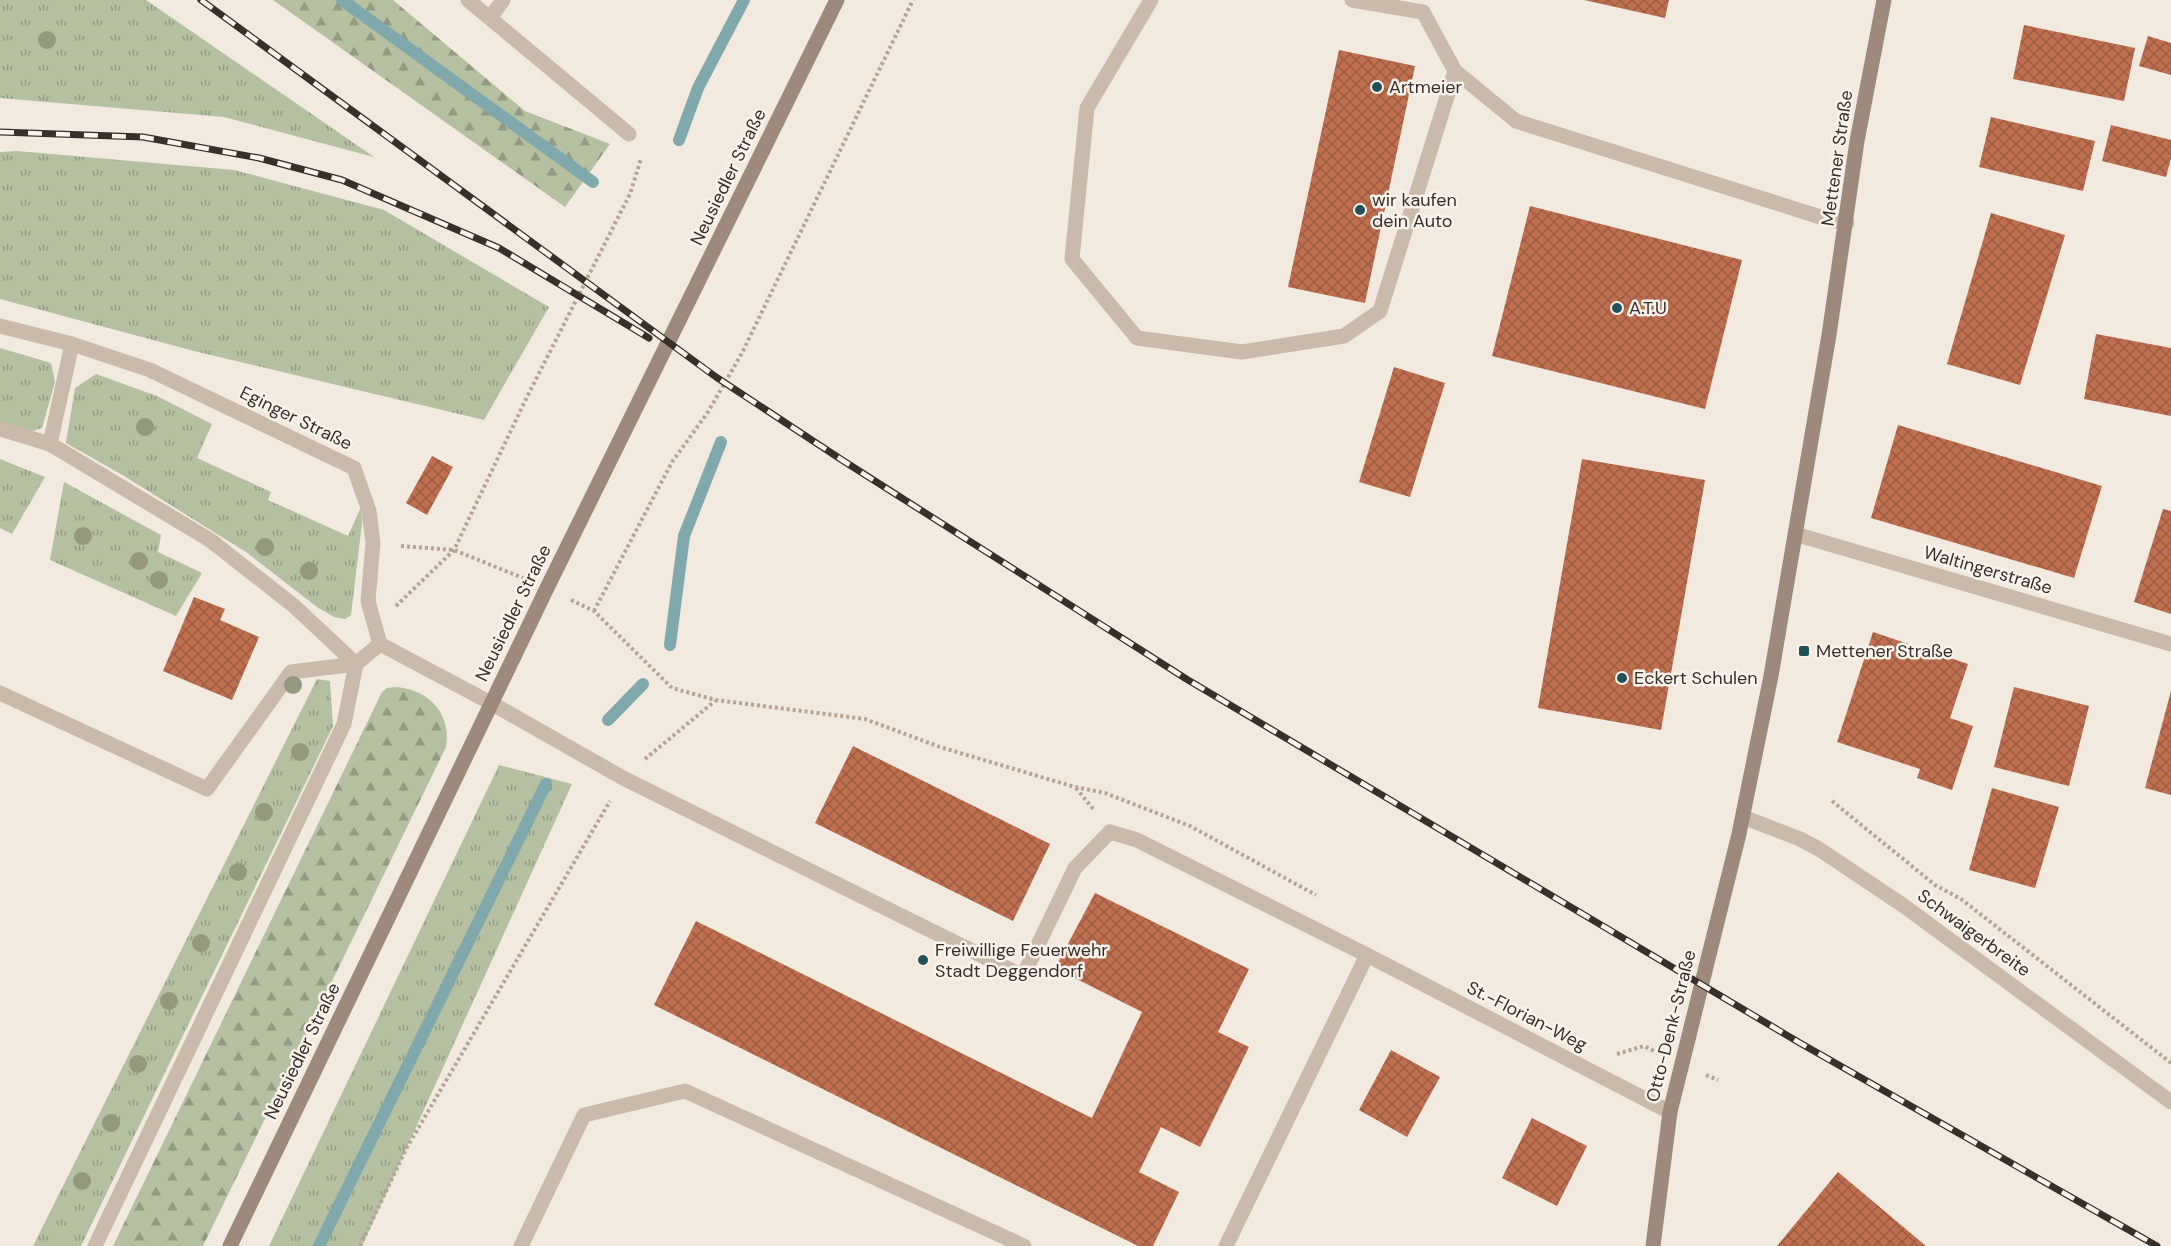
<svg xmlns="http://www.w3.org/2000/svg" width="2171" height="1246" viewBox="0 0 2171 1246" font-family="'DM Sans',sans-serif">
  <style>
    .grass { fill: url(#grass-tufts) }
    .forest { fill: url(#forest-firs) }
    .lines { fill: none; stroke-linecap: round; stroke-linejoin: round }
    .stream { stroke: #7fa9ad; stroke-width: 12 }
    .building { fill: url(#building-cross-hatch) }
    .path { stroke: #b5a496; stroke-width: 4; stroke-dasharray: 3 3; stroke-linecap: butt }
    .lane { stroke: #c9baab; stroke-width: 15 }
    .street { stroke: #c9baab; stroke-width: 15 }
    .secondary { stroke: #9d8a7d; stroke-width: 15 }
    .rail-casing { stroke: #382f2a; stroke-width: 7 }
    .rail { stroke: #f9f3eb; stroke-width: 4.5; stroke-dasharray: 14; stroke-linecap: butt }
    .tree { fill: #93987e }
    .poi-dot { fill: #225157; stroke: #f9f3eb; stroke-width: 2 }
    .labels { text-anchor: middle; dominant-baseline: central; stroke-width: 5; stroke-linejoin: round; paint-order: stroke }
    .poi-label { font-size: 18px; fill: #382f2a; stroke: #f9f3eb; text-anchor: start }
    .street-label { font-size: 18px; fill: #382f2a; stroke: #f9f3eb }
  </style>
  <defs>
    <pattern id="grass-tufts" width="24" height="20" patternUnits="userSpaceOnUse" patternTransform="scale(1.5)"><rect width="24" height="20" fill="#b4c0a0"/><path d="M3 7l-1-3M5 7V3M7 7l1-3M15 17l-1-3M17 17v-4M19 17l1-3" fill="none" stroke="#939c83"/></pattern>
    <pattern id="forest-firs" width="22" height="20" patternUnits="userSpaceOnUse" patternTransform="scale(1.5)"><rect width="22" height="20" fill="#b4c0a0"/><path d="M5 1l3.5 6h-7zM16 11l3.5 6h-7z" fill="#939c83"/></pattern>
    <pattern id="building-cross-hatch" width="8" height="8" patternUnits="userSpaceOnUse" patternTransform="scale(1.5)"><rect width="8" height="8" fill="#bf6f4f"/><path d="M0 0l8 8M0 8l8-8" fill="none" stroke="#9c5c42"/></pattern>
  </defs>
  <rect width="100%" height="100%" fill="#f2eadf"/>
  <!-- grass -->
  <path class="grass" d="M0,0H146L374,157L224,117L0,98Z
    M17,151L234,170L384,210L549,307L484,420L194,351L0,299V152Z
    M0,348L51,363L55,382L42,428L27,433L0,425Z
    M96,374L157,396L212,424L197,458L271,492L268,500L348,536L361,507L362,523L351,615L345,619L334,617L317,607L246,552L124,476L66,443L75,388Z
    M0,459L45,477L12,534L0,528Z
    M64,482L161,535L158,552L202,573L176,616L50,560Z
    M317,679L330,681L333,726L81,1246H33Z
    M499,765L572,784L362,1246H269Z"/>
  <!-- forest -->
  <path class="forest" d="M273,0H393L525,111L610,144L565,207Z
    M395,687C428,689 452,713 446,747L203,1246H113L382,692L387,688Z"/>
  <g class="lines">
    <!-- stream -->
    <path class="stream" d="M342,0L593,182
      M679,140L698,88L744,0
      M670,645L684,536L721,442
      M608,720L643,684
      M319,1246L546,784"/>
  </g>
  <!-- building -->
  <path class="building" d="M1584,0H1669L1665,18Z
    M2024,25L2135,48L2124,101L2013,79Z
    M2148,36L2171,43V75L2139,66Z
    M1339,50L1415,66L1365,303L1288,287Z
    M1991,117L2095,141L2083,191L1979,167Z
    M2111,125L2171,140V158L2166,177L2102,161Z
    M1530,206L1742,260L1705,409L1492,356Z
    M1991,213L2065,235L2020,385L1947,364Z
    M2096,334L2171,348V416L2084,399Z
    M1394,367L1445,383L1410,497L1359,482Z
    M1898,425L2102,486L2074,578L1871,518Z
    M432,456L453,467L427,515L406,503Z
    M1582,459L1705,480L1661,730L1538,708Z
    M2163,509L2171,511V614L2134,602Z
    M194,597L225,609L220,620L259,637L232,700L163,671Z
    M1873,632L1968,664L1950,718L1973,726L1952,790L1917,778L1920,769L1837,742Z
    M2014,687L2089,706L2069,786L1994,767Z
    M2171,691V795L2145,788Z
    M853,746L1050,844L1013,921L815,823Z
    M1992,788L2059,807L2035,888L1969,870Z
    M1095,893L1249,969L1218,1032L1249,1047L1200,1147L1161,1127L1139,1172L1179,1192L1153,1246H1138L654,1005L696,921L1092,1118L1142,1012L1055,968Z
    M1391,1050L1440,1077L1407,1137L1359,1110Z
    M1532,1118L1587,1146L1557,1206L1502,1178Z
    M1838,1172L1926,1246H1777Z"/>
  <g class="lines">
    <!-- path -->
    <path class="path" d="M401,546L454,550L523,578
      M571,600L594,611L672,688L716,700L865,719L940,747L1075,787L1105,793L1190,826L1316,895
      M396,606L454,550L527,397L630,194L641,159
      M594,611L672,462L708,412L742,353L913,0
      M645,759L715,701
      M1076,788L1094,810
      M1832,801L1935,885L1961,899L2171,1063
      M1617,1054L1644,1046L1658,1053
      M1706,1075L1718,1080
      M360,1246L406,1149L610,801"/>
    <!-- lane -->
    <path class="lane" d="M468,0L629,134
      M1151,0L1087,108L1072,259L1137,338L1242,352L1344,336L1380,311L1455,71
      M1352,0L1423,12L1455,71L1516,121L1830,220L1847,223
      M490,18L503,0
      M0,429L50,444L210,540L294,606L356,664L344,724L95,1246
      M50,444L72,344
      M0,693L207,789L291,672L356,664L380,644
      M491,703L623,778L1023,976L1075,868L1110,832
      M521,1246L584,1115L685,1091L1024,1246"/>
    <!-- street -->
    <path class="street" d="M0,326L72,344L150,370L354,468L369,511L373,543L368,601L380,644L491,703
      M1795,534L2171,644
      M1743,817L1800,839L1819,849L1904,906L2171,1102
      M1110,832L1137,840L1367,955L1670,1112
      M1226,1246L1367,955"/>
    <!-- secondary -->
    <path class="secondary" d="M230,1246L547,588L837,0
      M1653,1246L1670,1112L1739,834L1771,676L1829,335L1857,141L1884,0"/>
    <!-- rail casing -->
    <g class="rail-casing">
      <path id="rail" d="M201,0L716,377L842,460L1188,680L1800,1043L2157,1246
        M0,132L143,137L259,158L342,180L499,248L649,338"/>
    </g>
    <!-- rail -->
    <use href="#rail" class="rail"/>
  </g>
  <!-- trees -->
  <g class="tree">
    <circle cx="47" cy="40" r="9"/>
    <circle cx="145" cy="427" r="9"/>
    <circle cx="83" cy="536" r="9"/>
    <circle cx="265" cy="547" r="9"/>
    <circle cx="139" cy="561" r="9"/>
    <circle cx="309" cy="571" r="9"/>
    <circle cx="159" cy="580" r="9"/>
    <circle cx="293" cy="685" r="9"/>
    <circle cx="300" cy="752" r="9"/>
    <circle cx="264" cy="812" r="9"/>
    <circle cx="238" cy="872" r="9"/>
    <circle cx="201" cy="943" r="9"/>
    <circle cx="169" cy="1001" r="9"/>
    <circle cx="138" cy="1064" r="9"/>
    <circle cx="111" cy="1123" r="9"/>
    <circle cx="82" cy="1181" r="9"/>
  </g>
  <!-- markers -->
  <g class="poi-dot">
    <circle cx="1377" cy="87" r="6"/>
    <circle cx="1360" cy="210" r="6"/>
    <circle cx="1617" cy="308" r="6"/>
    <rect x="1798" y="645" width="12" height="12" rx="3"/>
    <circle cx="1622" cy="678" r="6"/>
    <circle cx="923" cy="960" r="6"/>
  </g>
  <g class="labels">
    <!-- poi labels -->
    <g class="poi-label">
      <text x="1389" y="87">Artmeier</text>
      <text x="1372" y="200">wir kaufen<tspan x="1372" dy="21">dein Auto</tspan></text>
      <text x="1629" y="308">A.T.U</text>
      <text x="1816" y="651">Mettener Straße</text>
      <text x="1634" y="678">Eckert Schulen</text>
      <text x="935" y="950">Freiwillige Feuerwehr<tspan x="935" dy="21">Stadt Deggendorf</tspan></text>
    </g>
    <!-- street labels -->
    <g class="street-label">
      <text transform="translate(1837 158) rotate(-82)">Mettener Straße</text>
      <text transform="translate(728 177) rotate(-64)">Neusiedler Straße</text>
      <text transform="translate(296 418) rotate(26)">Eginger Straße</text>
      <text transform="translate(1988 570) rotate(16)">Waltingerstraße</text>
      <text transform="translate(513 613) rotate(-64)">Neusiedler Straße</text>
      <text transform="translate(1974 933) rotate(36)">Schwaigerbreite</text>
      <text transform="translate(1527 1016) rotate(27)">St.-Florian-Weg</text>
      <text transform="translate(1671 1026) rotate(-76)">Otto-Denk-Straße</text>
      <text transform="translate(302 1051) rotate(-64)">Neusiedler Straße</text>
    </g>
  </g>
</svg>
